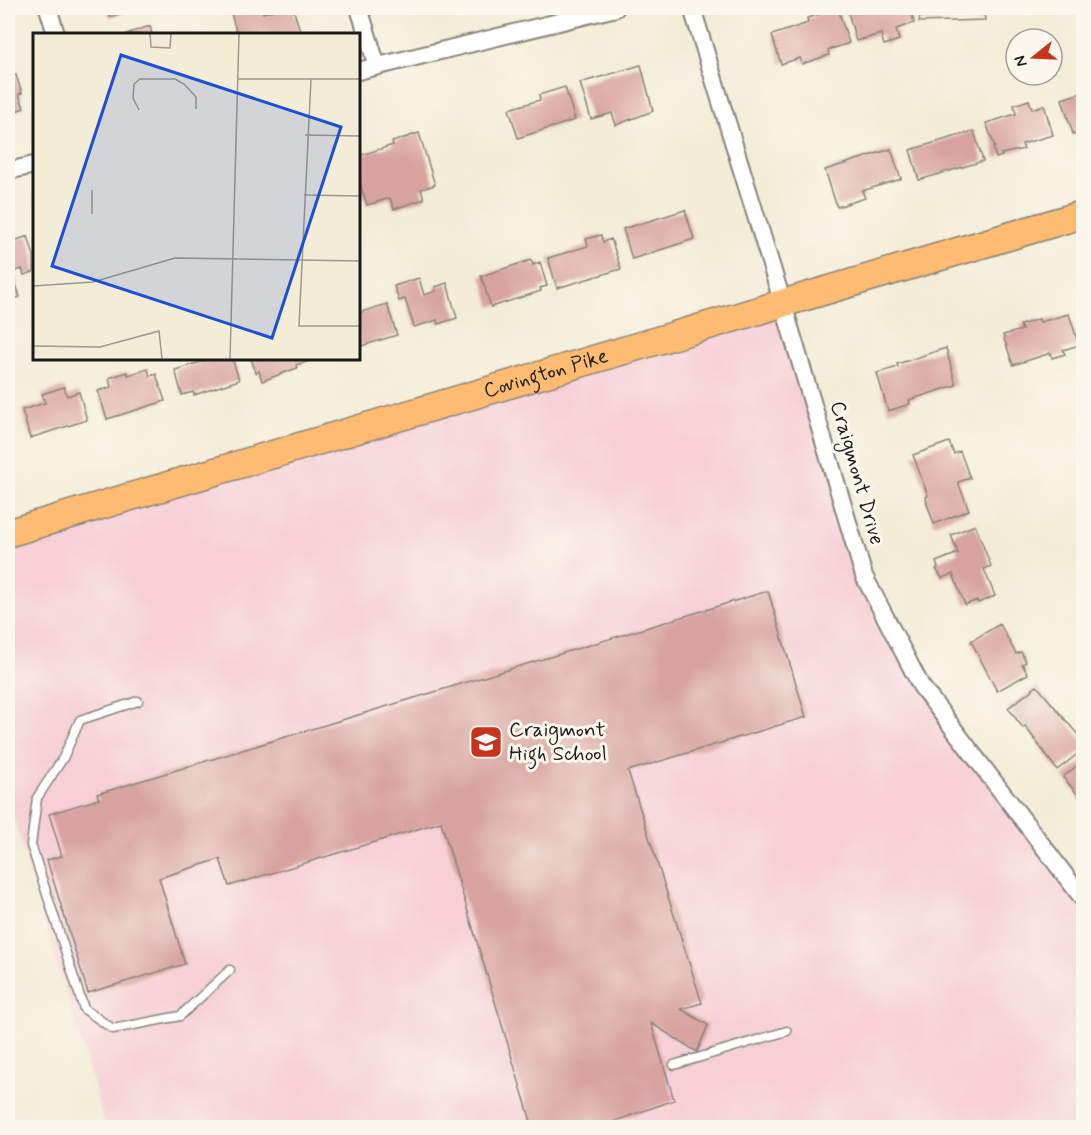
<svg xmlns="http://www.w3.org/2000/svg" width="1091" height="1135" viewBox="0 0 1091 1135" font-family="Mynerve,sans-serif">
  <style>
    .built { fill: #f6cfd7 }
    .building { fill: #d8a39f }
    .lines { fill: none; stroke-linecap: round; stroke-linejoin: round }
    .lane-casing { stroke: #888479; stroke-width: 11 }
    .street-casing { stroke: #888479; stroke-width: 20 }
    .primary-casing { stroke: #888479; stroke-width: 30 }
    .lane { stroke: #fff; stroke-width: 8 }
    .street { stroke: #fff; stroke-width: 16 }
    .primary { stroke: #febb71; stroke-width: 27 }
    .labels { text-anchor: middle; dominant-baseline: central; stroke-width: 6; stroke-linejoin: round; paint-order: stroke }
    .street-label { font-size: 21px; fill: #1c1c1c; stroke: #fbf7ec }
    .poi-label { font-size: 21px; fill: #1c1c1c; stroke: #fbf7ec; text-anchor: start }
    .inset-road { fill: none; stroke: #9d998c; stroke-width: 1.5 }
    .view { fill: #1d4ed8; fill-opacity: 0.15; stroke: #1d4ed8; stroke-width: 3 }
    .inset-edge { fill: none; stroke: #1c1c1c; stroke-width: 3 }
  </style>
  <rect width="100%" height="100%" fill="#fbf7ec"/>
  <filter id="ink" filterUnits="userSpaceOnUse"><feTurbulence type="fractalNoise" baseFrequency=".0167" numOctaves="2"/><feDisplacementMap in="SourceGraphic" scale="12" xChannelSelector="R" yChannelSelector="G"/><feConvolveMatrix kernelMatrix="1 2 1 2 8 2 1 2 1" color-interpolation-filters="sRGB"/></filter>
  <filter id="wash" filterUnits="userSpaceOnUse"><feTurbulence type="fractalNoise" baseFrequency=".008" numOctaves="4" result="noise"/><feDisplacementMap in="SourceGraphic" scale="24" xChannelSelector="R" yChannelSelector="G"/><feGaussianBlur stdDeviation="1.35" result="paint"/><feColorMatrix in="noise" values="0 0 0 0 0 0 0 0 0 0 0 0 0 0 0 0 0 1.4 0 .05"/><feComposite in="paint" operator="in"/></filter>
  <g filter="url(#wash)">
    <rect width="100%" height="100%" fill="#f3ecd6"/>
    <!-- built -->
    <path class="built" d="M783,304L864,576L921,686L1083,900V1127H106L8,799V533Z"/>
    <g id="blocks">
      <!-- building -->
      <path class="building" d="M107,8H137L110,17Z
        M249,8H261L263,13L280,8H293L301,34H237L231,13Z
        M862,8H910L914,23L896,29L899,40L884,45L881,34L856,41L848,12Z
        M921,8H983L985,20L919,22Z
        M1000,8H1022L1002,14Z
        M838,9L849,43L828,50L829,55L802,64L800,58L781,64L772,35L808,23L807,18Z
        M150,26L152,34H126Z
        M8,61L13,76L16,75L22,93L19,94L24,108L8,114Z
        M641,65L653,111L616,125L612,113L591,119L580,83Z
        M565,87L575,120L518,138L509,109L540,100L539,95Z
        M1084,92V131L1073,134L1062,99Z
        M1029,100L1032,109L1044,105L1053,135L1022,144L1024,149L1001,154L1002,156L996,158L993,147H995L986,123L1016,114L1014,105Z
        M974,131L983,161L919,180L910,150Z
        M419,133L435,185L421,189L424,199L394,209L390,198L367,205L358,178V156L393,145L392,142Z
        M891,149L901,179L862,191L865,198L837,207L825,170Z
        M685,210L694,239L632,259L623,229Z
        M601,235L603,242L611,239L621,269L557,288L548,258L588,246L586,239Z
        M28,236L34,256V272L24,275L22,269L12,272L20,297L8,301V243Z
        M531,260L533,265L540,262L547,286L540,288L541,291L491,307L481,276Z
        M419,278L424,295L436,291L435,287L447,283L457,318L438,324L437,320L414,327L405,299L399,301L394,286Z
        M387,304L397,335L358,347V313Z
        M1069,314L1079,345L1063,350L1065,354L1052,358L1051,353L1013,365L1003,335L1022,330L1020,325L1039,319L1040,322Z
        M946,348L956,385L909,400L910,404L888,411L877,373L898,367L897,364Z
        M213,358H232L239,380L194,395L193,392L182,395L175,370Z
        M251,358H316V359L296,365L297,368L262,381L259,371L256,373Z
        M148,369L150,376L156,374L165,401L107,419L98,391L111,387L109,378L127,372L128,375Z
        M64,387L67,396L79,392L87,420L30,438L22,410L45,403L42,394Z
        M949,442L954,454L960,451L970,478L958,482L969,510L934,524L927,504L926,497L928,496L913,455Z
        M975,525L991,566L984,569L995,596L978,603L977,600L965,605L953,574L942,578L936,569L938,568L936,562L958,553L951,535Z
        M768,591L806,717L628,771L702,1003L681,1009L708,1025L697,1052L651,1023L674,1100L596,1128H533L441,822L229,886L220,859L159,878L185,964L88,993L47,860L62,856L49,814L99,799L97,794Z
        M1000,624L1016,654L1021,652L1026,662L1022,664L1028,674L997,691L971,641Z
        M1037,686L1084,742V749L1057,770L1025,726L1023,728L1008,708Z
        M1084,760V802L1063,777Z"/>
    </g>
  </g>
  <g filter="url(#ink)">
    <use href="#blocks" fill-opacity="0" stroke="#888479" stroke-width="1.5"/>
    <g class="lines">
      <!-- lane casing -->
      <g class="lane-casing">
        <path id="lane" d="M138,701L80,720L63,758L37,798L31,845L84,1009L113,1029L180,1016L230,970
          M674,1065L787,1031"/>
      </g>
      <!-- street casing -->
      <g class="street-casing">
        <path id="street" d="M48,8L56,34
          M359,8L377,66
          M692,8L783,304L864,576L921,686L1084,900
          M358,71L616,8
          M8,171L34,165"/>
      </g>
      <!-- primary casing -->
      <g class="primary-casing">
        <g id="primary">
          <path id="s1" d="M8,533L1084,214"/>
        </g>
      </g>
      <!-- lane -->
      <use href="#lane" class="lane"/>
      <!-- street -->
      <use href="#street" class="street"/>
      <!-- primary -->
      <use href="#primary" class="primary"/>
    </g>
  </g>
  <!-- icons -->
  <defs>
    <g id="school-square" transform="scale(1.725)"><rect x="-9" y="-9" width="18" height="18" rx="4" fill="#c8321e" stroke="#fbf7ec"/><path d="M0-5L7-2L0 1L-7-2ZM-4 1L0 2.5L4 1V4Q0 6-4 4Z" fill="#fff"/></g>
  </defs>
  <g fill-rule="evenodd">
    <use href="#school-square" x="486" y="742"/>
  </g>
  <g class="labels">
    <!-- street labels -->
    <g class="street-label">
      <text stroke="none"><textPath href="#s1" startOffset="561">Covington Pike</textPath></text>
      <text transform="translate(857 473) rotate(74)">Craigmont Drive</text>
    </g>
    <!-- poi labels -->
    <g class="poi-label">
      <text x="509" y="730">Craigmont<tspan x="509" dy="24">High School</tspan></text>
    </g>
  </g>
  <!-- overview -->
  <g transform="translate(33 33)">
    <rect width="327" height="327" fill="#f3ecd6"/>
    <path class="inset-road" d="M117,1L118,14L137,15L138,1M205,46H327M278,46L266,293H327M106,77L100,65L101,51L107,46H142L151,51L163,64V76M272,102L327,103M271,162L327,163M59,181V157M0,253L60,249L142,225L327,228M0,313L67,314L126,298L129,326M197,326L206,1"/>
    <path class="view" d="M88,22L308,94L239,305L19,233Z"/>
    <rect width="327" height="327" class="inset-edge"/>
  </g>
  <!-- margin -->
  <rect width="1091" height="1135" fill="none" stroke="#fbf7ec" stroke-width="30"/>
  <!-- north arrow -->
  <g transform="translate(1034 57) rotate(252)"><circle r="28" fill="#fbf7ec" stroke="#a29f99" stroke-width="1.5"/>
  <path d="M0-4.5L10 22L0 15L-10 22Z" fill="#c8321e"/>
  <text y="-9" font-size="16" font-weight="bold" text-anchor="middle" fill="#1c1c1c">N</text>
  </g>
</svg>
